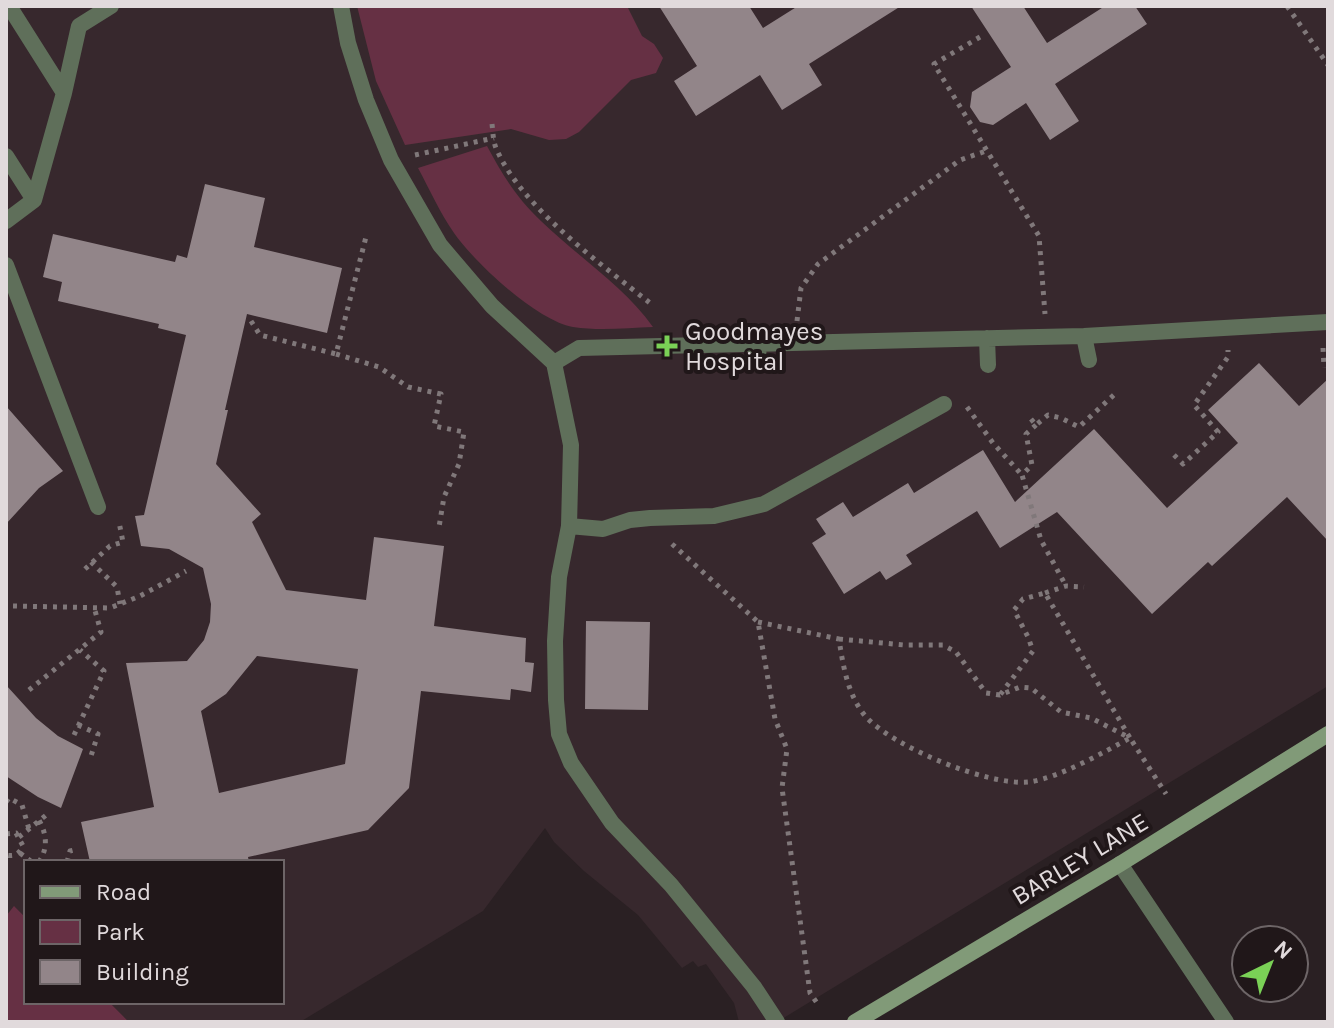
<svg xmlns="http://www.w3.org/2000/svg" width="1334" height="1028" viewBox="0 0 1334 1028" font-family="Karla,sans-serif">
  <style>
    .built { fill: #37282d }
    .green { fill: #663044 }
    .building { fill: #928589; fill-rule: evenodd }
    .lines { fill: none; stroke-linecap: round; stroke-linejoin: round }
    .path { stroke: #80787a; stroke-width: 5; stroke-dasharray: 4 6; stroke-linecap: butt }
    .service { stroke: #5f6f5a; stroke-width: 16 }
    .minor { stroke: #5f6f5a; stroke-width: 16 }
    .secondary { stroke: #819a78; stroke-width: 16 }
    .poi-dot { fill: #7ad156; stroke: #201719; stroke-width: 3 }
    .labels { text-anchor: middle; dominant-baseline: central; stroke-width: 8; stroke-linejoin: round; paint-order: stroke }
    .poi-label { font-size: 26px; fill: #e1dadc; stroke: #201719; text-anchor: start }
    .street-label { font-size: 26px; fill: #e1dadc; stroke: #201719 }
  </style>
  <rect width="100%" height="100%" fill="#2a2023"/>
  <!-- built -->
  <path class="built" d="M6,6H1328V686L777,1022H739L734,1003L706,964L698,967L693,961L682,968L638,915L584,871L554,842L545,828L483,911L300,1022H129L109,1002H282V862H26V918L14,907L6,916Z"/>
  <!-- green -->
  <path class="green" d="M357,6H627L642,36L654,44L663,58L656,73L631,80L579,132L566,139L549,140L511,129L405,145L376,81Z
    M487,146C502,174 517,199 541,221C578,257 623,285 653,327C627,328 599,331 573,327C537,321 475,263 454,233C440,213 430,190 418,168Z
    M14,906L26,918V1002H109L129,1022H6V916Z"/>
  <!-- building -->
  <path class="building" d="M659,6H749L763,28L798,6H901L809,64L822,85L782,110L760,75L696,116L674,81L697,66Z
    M971,6H1023L1047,43L1105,6H1135L1147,24L1055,84L1079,121L1050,140L1026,103L993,125L980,122L970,107L972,92L1011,67Z
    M205,184L265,198L254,247L342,268L327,333L247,314L225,410H228L216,464L261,514L252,522L286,590L366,600L374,537L444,546L434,626L526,638L525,662L534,663L531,692L511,689L510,700L421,691L409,788L368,830L248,857L249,862H90L81,822L154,807L126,663L187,661L204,640L210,622L211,604L203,568L169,549L141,546L135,516L144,515L186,335L158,328L159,324L58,301L62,282L43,277L53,234L175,262L177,255L187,258ZM257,656L358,669L345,764L219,793L201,711L226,694Z
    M1259,363L1299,406L1328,379V541L1287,497L1212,566L1208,562L1152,614L1057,512L1000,548L977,511L906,555L912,564L886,580L880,571L844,594L812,543L826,534L816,519L843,502L853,517L908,483L914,493L983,450L1015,502L1094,429L1167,508L1238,443L1208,410Z
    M6,406L63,471L39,488L6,524Z
    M586,621L650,622L648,710L585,709Z
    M6,685L36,718L58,736L83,749L61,808L38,797L6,776Z"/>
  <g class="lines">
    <!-- path -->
    <path class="path" d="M1287,6L1328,65
      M980,37L934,64L1039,236L1045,314
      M492,124C493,132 493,141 496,148C521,207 601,264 650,303
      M415,155L494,138
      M251,321L260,335L336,354L367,233
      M797,321L801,288L818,264L960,160L986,151
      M1323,348L1324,368
      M336,354L379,367L408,387L441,394L434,426L464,432L459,464L444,497L439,527
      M967,407L993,443L1022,475
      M1031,419L1036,425L1048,415L1061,418L1079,427L1117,392
      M1036,425L1026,434L1032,465L1022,475L1041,540L1066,586
      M1174,455L1183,464L1218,432L1194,405L1228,357V350
      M672,544L758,622L775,719L787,749L782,788L810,993L817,1003
      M91,562L117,587L120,604
      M85,569L110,546L123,542L119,522
      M1045,593L1066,586L1084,587
      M13,606L110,608L140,596L186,571
      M758,622L839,639C843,666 848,697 867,718C896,748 988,786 1029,782C1059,778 1104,752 1130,738L1166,794
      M839,639L904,645H943L956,652L986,693L1000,695L1020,687L1031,688L1061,712L1091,718L1130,738L1045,593L1023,599L1014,610L1028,637L1033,651L1000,695
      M29,690L101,632L94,607
      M78,725L98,734L91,756
      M74,735L104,671L80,650
      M6,802L9,798L22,805L29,829
      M6,834L16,833L23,846C19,854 15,857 6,855
      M19,837L50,812
      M20,853L32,862
      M39,862C48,848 47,835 39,820
      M67,862L70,851L74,850"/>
    <!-- service -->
    <path class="service" d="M9,6L64,93
      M341,6L348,43L366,100L391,160L440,245L492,306L554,363L571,445L569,526L559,577L555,641L556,700L559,734L571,763L612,823L671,885L754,987L777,1022
      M6,156L34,200L64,93L79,26L111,6
      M6,221L34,200
      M6,265L98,507
      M1084,336L1089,360
      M987,338L988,365
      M758,343L759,365
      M554,363L579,348L1084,336L1328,322
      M569,526L603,529L630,520L650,518L714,516L764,504L944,404"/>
    <!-- minor -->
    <path class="minor" d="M1120,864L1226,1022"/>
    <!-- secondary -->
    <path class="secondary" d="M855,1022L1120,864L1328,734"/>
  </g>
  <!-- markers -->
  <path class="poi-dot" d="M663 334h8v8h8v8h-8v8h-8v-8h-8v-8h8z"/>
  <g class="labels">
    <!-- poi labels -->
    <g class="poi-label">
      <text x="685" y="331">Goodmayes<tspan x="685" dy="30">Hospital</tspan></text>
    </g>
    <!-- street labels -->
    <g class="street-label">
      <text transform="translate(1080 859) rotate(-31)">BARLEY LANE</text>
    </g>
  </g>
  <!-- border -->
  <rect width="1334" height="1028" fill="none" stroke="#e1dadc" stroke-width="16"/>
  <!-- legend -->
  <rect x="24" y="860" width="260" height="144" fill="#201719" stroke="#6d6567" stroke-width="2"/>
  <rect x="40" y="886" width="40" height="12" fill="#819a78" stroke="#6d6567" stroke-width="2"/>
  <text x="96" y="900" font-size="24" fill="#e1dadc">Road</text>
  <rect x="40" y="920" width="40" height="24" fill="#663044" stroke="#6d6567" stroke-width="2"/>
  <text x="96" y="940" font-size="24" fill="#e1dadc">Park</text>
  <rect x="40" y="960" width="40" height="24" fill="#928589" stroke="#6d6567" stroke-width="2"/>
  <text x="96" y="980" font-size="24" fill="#e1dadc">Building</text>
  <!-- north arrow -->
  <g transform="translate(1270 964) rotate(43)"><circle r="38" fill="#201719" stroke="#6d6567" stroke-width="2"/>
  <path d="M0-6L14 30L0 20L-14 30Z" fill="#7ad156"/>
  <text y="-12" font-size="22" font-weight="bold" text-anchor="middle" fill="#e1dadc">N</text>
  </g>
</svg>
